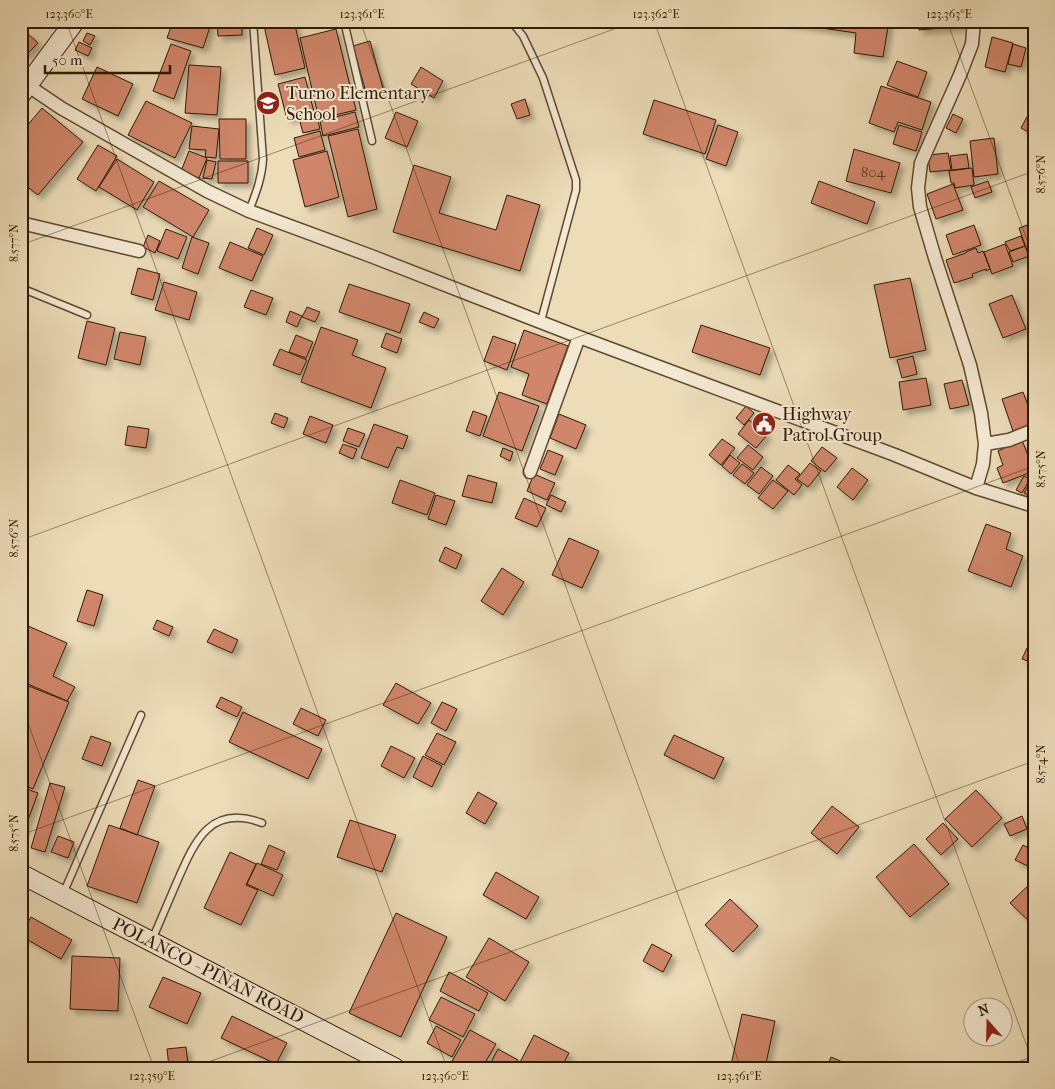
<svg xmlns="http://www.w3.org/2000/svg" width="1055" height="1089" viewBox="0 0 1055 1089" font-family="'IM FELL French Canon',serif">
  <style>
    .building { fill: #d0866b; stroke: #2f1a03; filter: url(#shadow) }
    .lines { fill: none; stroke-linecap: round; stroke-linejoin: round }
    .lane-casing { stroke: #5e4a30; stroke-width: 9 }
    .street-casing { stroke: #5e4a30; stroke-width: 15 }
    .secondary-casing { stroke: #2f1a03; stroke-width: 21 }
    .lane { stroke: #f3e8d1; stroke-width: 6 }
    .street { stroke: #f3e8d1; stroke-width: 12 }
    .secondary { stroke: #f3e8d1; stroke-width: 19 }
    .ticks { fill: none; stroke: #2f1a03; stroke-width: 1; stroke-opacity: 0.45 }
    .labels { text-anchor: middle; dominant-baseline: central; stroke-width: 4; stroke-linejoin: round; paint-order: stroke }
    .number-label { font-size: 15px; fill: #57351d }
    .poi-label { font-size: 18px; fill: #2f1a03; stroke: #f3e8d1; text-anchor: start }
    .street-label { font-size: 18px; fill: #2f1a03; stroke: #f3e8d1 }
    .neatline { fill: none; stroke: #2f1a03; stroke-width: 2 }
    .ticks-label { font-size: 12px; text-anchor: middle; fill: #2f1a03 }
  </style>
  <defs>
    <filter id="shadow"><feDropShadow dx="4.5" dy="4.5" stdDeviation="2.5" flood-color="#0004"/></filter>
  </defs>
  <rect width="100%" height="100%" fill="#ecdcb8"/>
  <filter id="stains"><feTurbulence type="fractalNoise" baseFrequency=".004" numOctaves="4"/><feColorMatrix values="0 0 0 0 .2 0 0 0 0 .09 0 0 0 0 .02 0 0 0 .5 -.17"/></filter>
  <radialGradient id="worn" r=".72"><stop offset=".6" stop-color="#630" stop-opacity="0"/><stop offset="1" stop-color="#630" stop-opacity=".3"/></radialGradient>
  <!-- building -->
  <path class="building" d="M173,21H212L203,48L167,38Z
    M217,21H242V35L218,36Z
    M263,21H294L305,68L275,75Z
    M774,21H889L883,57L854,53L856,33Z
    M919,21H967V26L919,30Z
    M336,29L356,110L319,119L300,38Z
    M26,32L38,43L25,56L21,52V37Z
    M87,33L95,36L90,45L83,41Z
    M992,37L1013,43L1005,72L985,67Z
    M370,41L384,92L367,96L353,46Z
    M79,42L92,48L88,56L75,50Z
    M171,44L191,51L174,99L153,91Z
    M1013,44L1026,48L1021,67L1008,64Z
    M897,61L927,72L918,97L887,85Z
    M189,65L221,67L217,115L185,113Z
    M97,67L133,84L118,116L82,99Z
    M421,67L443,81L434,98L411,84Z
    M305,77L314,112L287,119L278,84Z
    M881,86L931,102L922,130L898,122L894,132L869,123Z
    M525,99L530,115L517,119L511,104Z
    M654,100L716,120L705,154L643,134Z
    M146,101L192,123L175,158L128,135Z
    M42,108L83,142L38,195L21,182V133Z
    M355,112L359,127L323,136L320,121Z
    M396,112L418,121L407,147L385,138Z
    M316,114L320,129L303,133L299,118Z
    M953,114L963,119L956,133L946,128Z
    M1028,115L1034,118V126L1030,133L1021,128Z
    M219,119H246V159H220Z
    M718,125L738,132L726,166L706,159Z
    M899,125L922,132L916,151L893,144Z
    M192,126L219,129L216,158L205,157L206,150L189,149Z
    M358,129L377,209L348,217L328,136Z
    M320,131L325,150L299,157L294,138Z
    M994,138L998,174L974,177L970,141Z
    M98,145L117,156L96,191L77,179Z
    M854,149L900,163L891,193L846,181Z
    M189,151L207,158L199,178L181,171Z
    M327,151L339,197L305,207L293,160Z
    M948,153L951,170L930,172L928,155Z
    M967,154L969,168L952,170L950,156Z
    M117,159L154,182L137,210L99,187Z
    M207,160L216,162L212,179L203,178Z
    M218,161H248V183H218Z
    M414,165L451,177L439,213L496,230L507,195L540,205L520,271L393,232Z
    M972,168L974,185L955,188L954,183H951L949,171Z
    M159,181L209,210L193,237L143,207Z
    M819,181L875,202L867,224L811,203Z
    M988,181L992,192L975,198L971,187Z
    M953,184L963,210L936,219L927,194Z
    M1030,224L1034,234V251L1028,253L1019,228Z
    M974,225L981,245L953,255L946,235Z
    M257,228L273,235L264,255L248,248Z
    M166,229L187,237L178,259L157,251Z
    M148,235L160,241L155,253L143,247Z
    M1021,236L1025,246L1010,251L1005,242Z
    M192,237L209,243L198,274L182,268Z
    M230,242L263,256L252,281L219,268Z
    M1005,244L1013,266L992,274L984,252Z
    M1025,246L1029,256L1013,262L1009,252Z
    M976,248L978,253L983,251L990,269L986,271V269L972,274L973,277L954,283L946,260L966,253V252Z
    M138,268L160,274L153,300L131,294Z
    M910,278L926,350L890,358L874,285Z
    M164,282L197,292L189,320L155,310Z
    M349,284L410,304L400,333L339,312Z
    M251,290L273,298L266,315L244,307Z
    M1012,295L1026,329L1003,338L989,304Z
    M307,307L320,312L315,322L302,317Z
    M290,311L302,316L297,327L286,322Z
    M424,312L439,319L434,328L419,322Z
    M87,321L115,328L106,365L78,358Z
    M701,325L770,348L760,375L692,352Z
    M321,327L358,340L352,355L386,368L371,408L301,382Z
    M524,330L568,346L547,404L522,395L529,374L511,367Z
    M120,332L146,337L140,365L114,359Z
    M386,333L402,339L397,353L381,347Z
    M296,335L313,342L306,358L289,352Z
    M493,336L516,344L507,370L484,361Z
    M280,349L307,360L300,375L273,365Z
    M913,356L917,374L902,378L897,360Z
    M926,378L931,405L903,410L899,382Z
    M962,380L969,405L950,409L944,384Z
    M499,392L539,406L522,451L483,436Z
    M1023,392L1034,421V427L1014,434L1002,399Z
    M1034,394V413L1028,396Z
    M746,406L754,413L744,425L736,418Z
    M473,411L487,416L480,436L466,431Z
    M275,413L288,418L284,428L271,423Z
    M559,414L586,425L576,449L550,438Z
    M310,416L333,425L326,443L303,434Z
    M749,420L767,435L756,448L738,434Z
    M374,424L408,436L403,449L397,447L388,468L361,458Z
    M128,426L149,429L146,448L125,445Z
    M348,428L365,434L359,447L343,441Z
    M722,439L735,448L721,465L709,455Z
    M1022,440L1034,471L1003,483L997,468L1003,465L998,451Z
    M343,444L357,449L353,459L339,453Z
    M748,445L763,457L753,470L737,458Z
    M822,447L837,458L825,472L811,461Z
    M503,448L513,452L510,461L500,456Z
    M548,450L563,456L555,475L540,469Z
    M730,455L740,463L731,474L722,466Z
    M810,463L821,471L808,487L797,479Z
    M742,464L754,473L745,484L733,475Z
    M788,465L800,474L795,479L802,485L794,495L776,480Z
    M761,467L773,476L759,494L747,485Z
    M852,468L868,480L853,500L837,487Z
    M534,474L555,483L547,500L527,491Z
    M468,475L497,483L492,503L462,496Z
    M1024,476L1030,479L1022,493L1016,490Z
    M1032,478L1034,479V489L1030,496L1024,493Z
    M400,480L435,493L427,515L392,503Z
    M773,480L788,491L773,509L758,498Z
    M436,495L455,501L446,525L428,519Z
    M551,495L566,502L561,512L546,505Z
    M524,498L546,508L537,527L515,518Z
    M986,524L1011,533L1006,549L1023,556L1011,587L968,571Z
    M569,538L599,551L582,588L552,575Z
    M445,547L462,555L456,569L439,561Z
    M502,568L524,582L503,615L481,601Z
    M87,590L103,595L94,626L77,621Z
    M157,620L173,627L169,636L153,629Z
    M21,623L67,643L53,676L75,687L67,701L21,681Z
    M214,629L238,640L232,653L207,642Z
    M1027,648L1034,651V656L1031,662L1022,659Z
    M21,683L69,702L33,789L21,784Z
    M396,683L431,703L418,724L383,705Z
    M221,697L242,707L237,717L216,707Z
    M442,702L457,709L446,731L431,723Z
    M301,708L326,720L318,736L293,724Z
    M243,712L322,749L308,779L229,742Z
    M437,733L456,742L444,765L425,755Z
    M674,735L724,758L714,779L664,755Z
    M91,736L111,743L102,766L82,759Z
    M391,746L415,758L404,778L381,766Z
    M423,756L442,766L432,787L413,777Z
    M138,780L155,786L137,835L120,828Z
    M50,783L65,787L45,852L31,848Z
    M21,787L38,793L21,839Z
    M976,790L1002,818L972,847L945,819Z
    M478,792L497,803L485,824L466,813Z
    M832,806L859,827L837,854L811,833Z
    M1022,816L1027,829L1010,836L1004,824Z
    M350,820L396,835L382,872L337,857Z
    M943,823L958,839L941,855L926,839Z
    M109,825L159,842L137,903L87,886Z
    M58,836L74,842L68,858L51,852Z
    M914,844L949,884L910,917L876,877Z
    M269,845L285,852L277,870L261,864Z
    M1023,845L1034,851V869L1015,860Z
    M230,852L256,864L246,885L258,890L241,925L204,908Z
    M257,863L283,875L273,896L247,884Z
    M496,872L539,897L526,919L483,895Z
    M1034,880V926L1010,903Z
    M730,899L758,926L733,952L705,925Z
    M396,913L447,937L401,1037L349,1013Z
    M31,917L72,940L61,959L21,936V935Z
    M489,938L529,962L505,1001L466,977Z
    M652,944L672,955L663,972L643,961Z
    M72,956L120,958L118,1011L70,1009Z
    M449,972L488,993L479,1011L440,991Z
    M163,977L201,993L187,1024L149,1007Z
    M441,997L475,1014L463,1037L429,1020Z
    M742,1014L775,1021L765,1068H744L731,1065Z
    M232,1016L287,1043L276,1064L221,1038Z
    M436,1026L461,1040L452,1057L427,1043Z
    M470,1030L496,1044L482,1068H448Z
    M534,1035L569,1053L561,1068H517Z
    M186,1047L188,1064L169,1067L167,1049Z
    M498,1049L518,1060L514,1068H488Z
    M831,1057L852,1066L851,1068H827Z
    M211,1063V1068H197L196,1065Z"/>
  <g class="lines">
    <!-- lane casing -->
    <g class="lane-casing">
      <path id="lane" d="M344,21L372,141
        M511,21L523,36L543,78L576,180V190L541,321
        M249,211C256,193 262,178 263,159L253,21
        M21,288L87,315
        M63,894L141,715
        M152,940C160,921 168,903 176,884C194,843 209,803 262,823"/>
    </g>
    <!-- street casing -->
    <g class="street-casing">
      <path id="street" d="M974,21L972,44L960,75L921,163L918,188L920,207L935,258L970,365L981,413L985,444L983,464L976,488
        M23,81L27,85L61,108L207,191L249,211L371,256L579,337L895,455L976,488L1034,506
        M21,223L139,251
        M985,444L1009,440L1034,430
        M530,472L579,337"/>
    </g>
    <!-- secondary casing -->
    <g class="secondary-casing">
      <path id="secondary" d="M21,94L75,21
        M21,874L395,1068"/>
    </g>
    <!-- lane -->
    <use href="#lane" class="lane"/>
    <!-- street -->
    <use href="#street" class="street"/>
    <!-- secondary -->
    <use href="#secondary" class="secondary"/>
  </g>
  <!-- ticks -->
  <path class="ticks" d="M66,21L447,1068M360,21L741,1068M654,21L1034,1066M947,21L1034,259M21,245L636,21M21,540L1034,171M21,704L154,1068M21,835L1034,466M192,1068L1034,761M1002,1068L1034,1056"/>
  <!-- icons -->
  <defs>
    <g id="school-disc" transform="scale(1.25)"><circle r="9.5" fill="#8f2418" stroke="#f3e8d1"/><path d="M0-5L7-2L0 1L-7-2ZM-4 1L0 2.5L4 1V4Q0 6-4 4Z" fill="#fff"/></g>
    <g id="civic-disc" transform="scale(1.25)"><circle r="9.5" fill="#8f2418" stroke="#f3e8d1"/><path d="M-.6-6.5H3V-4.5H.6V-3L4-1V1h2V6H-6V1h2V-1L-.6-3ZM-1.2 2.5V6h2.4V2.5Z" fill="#fff"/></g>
  </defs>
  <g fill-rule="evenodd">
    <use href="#school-disc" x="268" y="103"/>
    <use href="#civic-disc" x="764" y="424"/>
  </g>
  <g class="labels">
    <!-- number labels -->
    <g class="number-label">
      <text x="873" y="172">804</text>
    </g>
    <!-- poi labels -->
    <g class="poi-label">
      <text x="286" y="93">Turno Elementary<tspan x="286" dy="21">School</tspan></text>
      <text x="782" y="414">Highway<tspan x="782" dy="21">Patrol Group</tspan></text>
    </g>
    <!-- street labels -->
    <g class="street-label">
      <text transform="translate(208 971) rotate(27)">POLANCO - PIÑAN ROAD</text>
    </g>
  </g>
  <!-- margin -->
  <rect width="1055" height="1089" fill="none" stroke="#ecdcb8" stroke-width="55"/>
  <!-- north arrow -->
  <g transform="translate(988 1022) rotate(340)"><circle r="24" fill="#f3e8d1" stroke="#a5967f"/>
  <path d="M0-4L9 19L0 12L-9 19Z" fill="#8f2418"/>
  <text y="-8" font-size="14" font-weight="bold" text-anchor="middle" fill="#2f1a03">N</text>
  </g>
  <!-- scale -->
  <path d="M45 65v8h125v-8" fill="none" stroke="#2f1a03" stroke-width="2.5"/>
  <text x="52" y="65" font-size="15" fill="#2f1a03" stroke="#f3e8d1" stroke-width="4" paint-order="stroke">50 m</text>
  <rect x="28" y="28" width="1000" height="1034" class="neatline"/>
  <g class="ticks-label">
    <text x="69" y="18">123.360°E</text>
    <text x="362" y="18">123.361°E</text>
    <text x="656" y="18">123.362°E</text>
    <text x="949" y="18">123.363°E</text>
    <text transform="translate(1041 174) rotate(-90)" y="4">8.576°N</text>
    <text transform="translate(14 243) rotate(-90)" y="4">8.577°N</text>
    <text transform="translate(1041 469) rotate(-90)" y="4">8.575°N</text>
    <text transform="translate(14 538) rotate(-90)" y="4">8.576°N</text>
    <text transform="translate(1041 764) rotate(-90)" y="4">8.574°N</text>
    <text transform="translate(14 833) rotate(-90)" y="4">8.575°N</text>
    <text x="152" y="1080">123.359°E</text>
    <text x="445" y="1080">123.360°E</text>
    <text x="739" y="1080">123.361°E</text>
  </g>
  <rect width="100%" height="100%" filter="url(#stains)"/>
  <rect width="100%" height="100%" fill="url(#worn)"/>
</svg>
